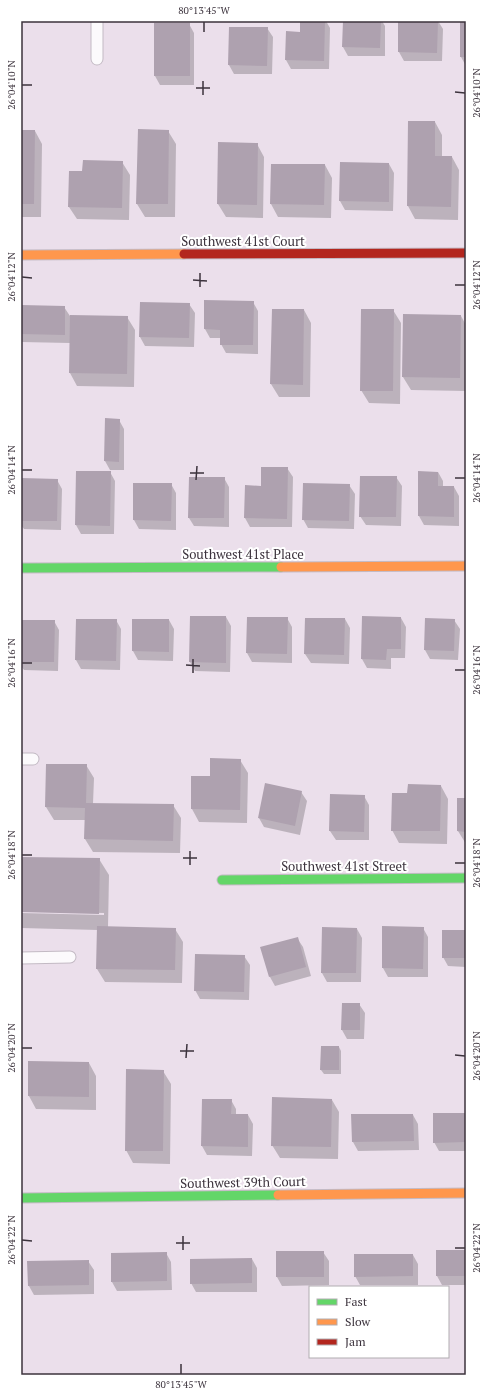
<svg xmlns="http://www.w3.org/2000/svg" width="487" height="1396" viewBox="0 0 487 1396" font-family="'PT Serif',serif">
  <style>
    .shadow { fill: #0003 }
    .building { fill: #aea1af }
    .lines { fill: none; stroke-linecap: round; stroke-linejoin: round }
    .lane-casing { stroke: #c3bac4; stroke-width: 13 }
    .fast-casing { stroke: #c3bac4; stroke-width: 11 }
    .slow-casing { stroke: #c3bac4; stroke-width: 11 }
    .jam-casing { stroke: #c3bac4; stroke-width: 11 }
    .lane { stroke: #fcfafc; stroke-width: 11 }
    .fast { stroke: #63d668; stroke-width: 9 }
    .slow { stroke: #ff974d; stroke-width: 9 }
    .jam { stroke: #b3261e; stroke-width: 9 }
    .ticks { fill: none; stroke: #3c333d; stroke-width: 1.5 }
    .labels { text-anchor: middle; dominant-baseline: central; stroke-width: 4; stroke-linejoin: round; paint-order: stroke }
    .street-label { font-size: 13px; fill: #3c333d; stroke: #fff }
    .neatline { fill: none; stroke: #3c333d; stroke-width: 1.5 }
    .ticks-label { font-size: 10px; text-anchor: middle; fill: #3c333d }
  </style>
  <rect width="100%" height="100%" fill="#ebdfeb"/>
  <!-- shadow -->
  <path class="shadow" d="M301,21H326L330,28L329,69H291L286,60L301,33Z
    M344,21H382L385,26V56H348L343,47Z
    M399,21H438L443,29L442,61H404L399,52Z
    M461,21H466V66L461,57Z
    M189,24L194,33V85H160L155,76Z
    M267,28L273,37L272,74H234L229,65Z
    M435,122L442,135V157H452L459,170L458,220L415,219L408,206Z
    M21,131H35L42,144L41,217H21Z
    M168,131L176,144L175,217H145L137,204Z
    M257,144L264,157L263,218L226,217L218,204Z
    M122,162L130,175L129,220L77,219L69,207L83,172Z
    M341,163L389,164L394,173L393,211L345,210L340,201Z
    M272,165H325L332,178L331,218L278,217L271,204Z
    M205,301L253,302L258,311V354L226,353L221,344V338H210L205,329Z
    M141,303L189,304L195,313L194,347L145,346L140,337Z
    M21,306L64,307L70,316L127,317L135,330L134,387L77,386L70,373V343L21,342Z
    M304,310L311,323L310,397H279L271,384Z
    M393,310L401,323L400,404L369,403L361,390Z
    M461,316L466,325V391L411,390L403,377Z
    M119,420L124,429V470H110L105,461Z
    M287,468L293,477L292,527H250L245,518L262,487Z
    M110,472L115,481L114,534H81L76,525Z
    M438,472L443,481V487H454L459,496V526L424,525L419,516Z
    M396,477L402,486L401,526L366,525L360,516Z
    M224,478L229,487V527L194,526L189,518Z
    M21,479L57,480L62,489L61,530L24,529L21,525Z
    M171,484L176,493V530L139,529L134,520Z
    M349,485L355,494L354,529L308,528L303,519Z
    M191,617H226L231,626L230,672L195,671L190,662Z
    M363,617L401,618L406,627L405,658H391V669L367,668L362,659Z
    M248,618H287L292,627V663L252,662L247,653Z
    M306,619H345L350,628L349,664L311,663L305,654Z
    M76,620H116L121,629L120,670L81,669L76,660Z
    M133,620H169L174,629L173,661L138,660L133,651Z
    M454,620L460,629L458,660L430,659L425,650Z
    M21,621H54L59,630L58,671L24,670L21,666Z
    M240,760L248,773L247,823L199,822L192,809V777H211Z
    M86,765L94,778L93,804L173,805L181,818L180,853L93,852L85,839L86,820H54L46,807Z
    M441,786L448,799L447,844L399,843L392,830L408,794Z
    M301,792L307,801L300,835L264,827L259,818Z
    M364,796L369,805V840H336L330,831Z
    M466,799V844L458,831Z
    M21,858L99,859L109,875L108,927L175,929L183,942L182,983L105,982L97,969L98,930L21,928V913L104,915V913L21,911Z
    M423,928L428,937V977H388L383,968Z
    M357,929L362,938L361,982H327L322,973Z
    M466,931V967L448,966L443,957Z
    M297,938L303,947L311,976L275,986L270,977L262,948Z
    M244,956L250,965L249,1000L200,999L195,990Z
    M359,1004L365,1013L364,1039H347L342,1030Z
    M339,1047L341,1051V1074H324L321,1070Z
    M29,1062L89,1063L96,1076V1110L36,1109L29,1096Z
    M163,1071L171,1084L170,1164L133,1163L126,1150Z
    M231,1100L236,1109V1115H248L253,1124L252,1156L207,1155L202,1146Z
    M332,1100L339,1112L338,1159L280,1158L272,1145Z
    M466,1114V1151H439L434,1142Z
    M413,1115L418,1124L419,1150L358,1151L353,1142Z
    M437,1251H466V1285H442L437,1276Z
    M323,1252L329,1261V1285L282,1286L277,1277Z
    M166,1253L171,1262L172,1290L117,1291L112,1282Z
    M413,1255L418,1264V1285H360L355,1276Z
    M252,1259L257,1268V1292H196L191,1283Z
    M88,1261L94,1270V1294L34,1295L29,1286Z"/>
  <!-- building -->
  <path class="building" d="M300,21H325L324,61L285,60L286,31L300,32Z
    M343,21H381L380,48L342,47Z
    M398,21H438L437,53L398,52Z
    M460,21H466V57H460Z
    M154,23H190V76H154Z
    M229,27H268L267,66L228,65Z
    M408,121H435V156H452L451,207L407,206Z
    M138,129L169,130L168,204H136Z
    M21,130H35L34,204H21Z
    M218,142L258,143L257,205L217,204Z
    M83,160L123,161L122,208L68,207L69,171H82Z
    M340,162L389,163V202L339,201Z
    M271,164H325L324,205L270,204Z
    M204,300L254,301L253,345H220V330L204,329Z
    M140,302L190,303L189,338L139,337Z
    M21,305L65,306V335L21,334Z
    M272,309H304L303,385L270,384Z
    M361,309H394L393,391H360Z
    M403,314L461,315L460,378L402,377Z
    M70,315L128,316L127,374L69,373Z
    M105,418L120,419L119,462L104,461Z
    M261,467H288L287,519L244,518L245,485L261,486Z
    M76,471H111L110,526L75,525Z
    M418,471L438,472V486H454V517L418,516Z
    M360,476H397L396,517H359Z
    M189,477H225L224,518H188Z
    M21,478L58,479L57,521H21Z
    M133,483H172L171,521L133,520Z
    M303,483L350,484L349,521L302,520Z
    M190,616H226V663L189,662Z
    M362,616L401,617V649H387L386,660L361,659Z
    M247,617H288L287,654L246,653Z
    M305,618H345L344,655L304,654Z
    M425,618L455,619L454,651L424,650Z
    M76,619H117L116,661L75,660Z
    M132,619H169V652L132,651Z
    M21,620H55L54,662H21Z
    M210,758L241,759L240,810L191,809V776H210Z
    M46,764H87L86,803L174,804L173,841L84,839L85,808L45,807Z
    M265,783L302,791L295,826L258,818Z
    M408,784L441,785L440,831H391L392,793H407Z
    M330,794L365,795L364,832L329,831Z
    M457,798H466V832L457,831Z
    M21,857L100,858L99,914L21,912Z
    M97,926L176,928L175,970L96,969Z
    M382,926L424,927L423,969L382,968Z
    M322,927L357,928L356,973H321Z
    M442,930H466V958H442Z
    M298,937L306,967L269,977L260,947Z
    M195,954L245,955L244,992L194,991Z
    M342,1003H360V1030H341Z
    M321,1046H339V1070H320Z
    M28,1061L89,1062V1097L28,1096Z
    M126,1069L164,1070L163,1151H125Z
    M272,1097L332,1099L331,1147L271,1146Z
    M202,1099H232L231,1114H248V1147L201,1146Z
    M433,1113H466V1142L433,1143Z
    M351,1114H413L414,1141L352,1142Z
    M436,1250H466V1276H436Z
    M276,1251H324V1277H276Z
    M167,1252V1281L111,1282V1253Z
    M354,1254H413V1276L354,1277Z
    M252,1258V1283L190,1284V1259Z
    M89,1260V1285L28,1286L27,1261Z"/>
  <g class="lines">
    <!-- lane casing -->
    <g class="lane-casing">
      <path id="lane" d="M97,59V21
        M21,759H33
        M21,958L70,957"/>
    </g>
    <!-- fast casing -->
    <g class="fast-casing">
      <path id="fast" d="M21,568L281,567
        M222,880L466,878
        M21,1198L278,1195"/>
    </g>
    <!-- slow casing -->
    <g class="slow-casing">
      <path id="slow" d="M21,255L184,254
        M281,567L466,566
        M278,1195L466,1193"/>
    </g>
    <!-- jam casing -->
    <g class="jam-casing">
      <path id="jam" d="M184,254L466,253"/>
    </g>
    <!-- lane -->
    <use href="#lane" class="lane"/>
    <!-- fast -->
    <use href="#fast" class="fast"/>
    <!-- slow -->
    <use href="#slow" class="slow"/>
    <!-- jam -->
    <use href="#jam" class="jam"/>
  </g>
  <!-- ticks -->
  <path class="ticks" d="M204,32V22M22,85H32M196,88H210M455,92L465,93M203,95V81M22,277L32,278M193,280L207,281M455,285H465M200,287V273M22,470H32M190,473H204M455,478H465M196,480L197,466M22,663H32M186,665L200,666M455,670H465M193,673V659M22,855H32M183,858H197M455,863H465M190,865V851M22,1048H32M180,1051H194M455,1055L465,1056M186,1058L187,1044M22,1240L32,1241M176,1243H190M455,1248H465M183,1250V1236M181,1374V1364"/>
  <g class="labels">
    <!-- street labels -->
    <g class="street-label">
      <text x="243" y="241">Southwest 41st Court</text>
      <text x="243" y="554">Southwest 41st Place</text>
      <text x="344" y="866">Southwest 41st Street</text>
      <text transform="translate(243 1182) rotate(-1)">Southwest 39th Court</text>
    </g>
  </g>
  <!-- border -->
  <rect width="487" height="1396" fill="none" stroke="#ffffff" stroke-width="44"/>
  <!-- legend -->
  <rect x="309" y="1286" width="140" height="72" fill="#ffffff" stroke="#b1adb1"/>
  <rect x="317" y="1299" width="20" height="6" fill="#63d668" stroke="#b1adb1"/>
  <text x="345" y="1306" font-size="12" fill="#3c333d">Fast</text>
  <rect x="317" y="1319" width="20" height="6" fill="#ff974d" stroke="#b1adb1"/>
  <text x="345" y="1326" font-size="12" fill="#3c333d">Slow</text>
  <rect x="317" y="1339" width="20" height="6" fill="#b3261e" stroke="#b1adb1"/>
  <text x="345" y="1346" font-size="12" fill="#3c333d">Jam</text>
  <rect x="22" y="22" width="443" height="1352" class="neatline"/>
  <g class="ticks-label">
    <text x="204" y="14">80°13'45"W</text>
    <text transform="translate(11 85) rotate(-90)" y="4">26°04'10"N</text>
    <text transform="translate(476 93) rotate(-90)" y="4">26°04'10"N</text>
    <text transform="translate(11 277) rotate(-90)" y="4">26°04'12"N</text>
    <text transform="translate(476 285) rotate(-90)" y="4">26°04'12"N</text>
    <text transform="translate(11 470) rotate(-90)" y="4">26°04'14"N</text>
    <text transform="translate(476 478) rotate(-90)" y="4">26°04'14"N</text>
    <text transform="translate(11 663) rotate(-90)" y="4">26°04'16"N</text>
    <text transform="translate(476 670) rotate(-90)" y="4">26°04'16"N</text>
    <text transform="translate(11 855) rotate(-90)" y="4">26°04'18"N</text>
    <text transform="translate(476 863) rotate(-90)" y="4">26°04'18"N</text>
    <text transform="translate(11 1048) rotate(-90)" y="4">26°04'20"N</text>
    <text transform="translate(476 1056) rotate(-90)" y="4">26°04'20"N</text>
    <text transform="translate(11 1240) rotate(-90)" y="4">26°04'22"N</text>
    <text transform="translate(476 1248) rotate(-90)" y="4">26°04'22"N</text>
    <text x="181" y="1388">80°13'45"W</text>
  </g>
</svg>
